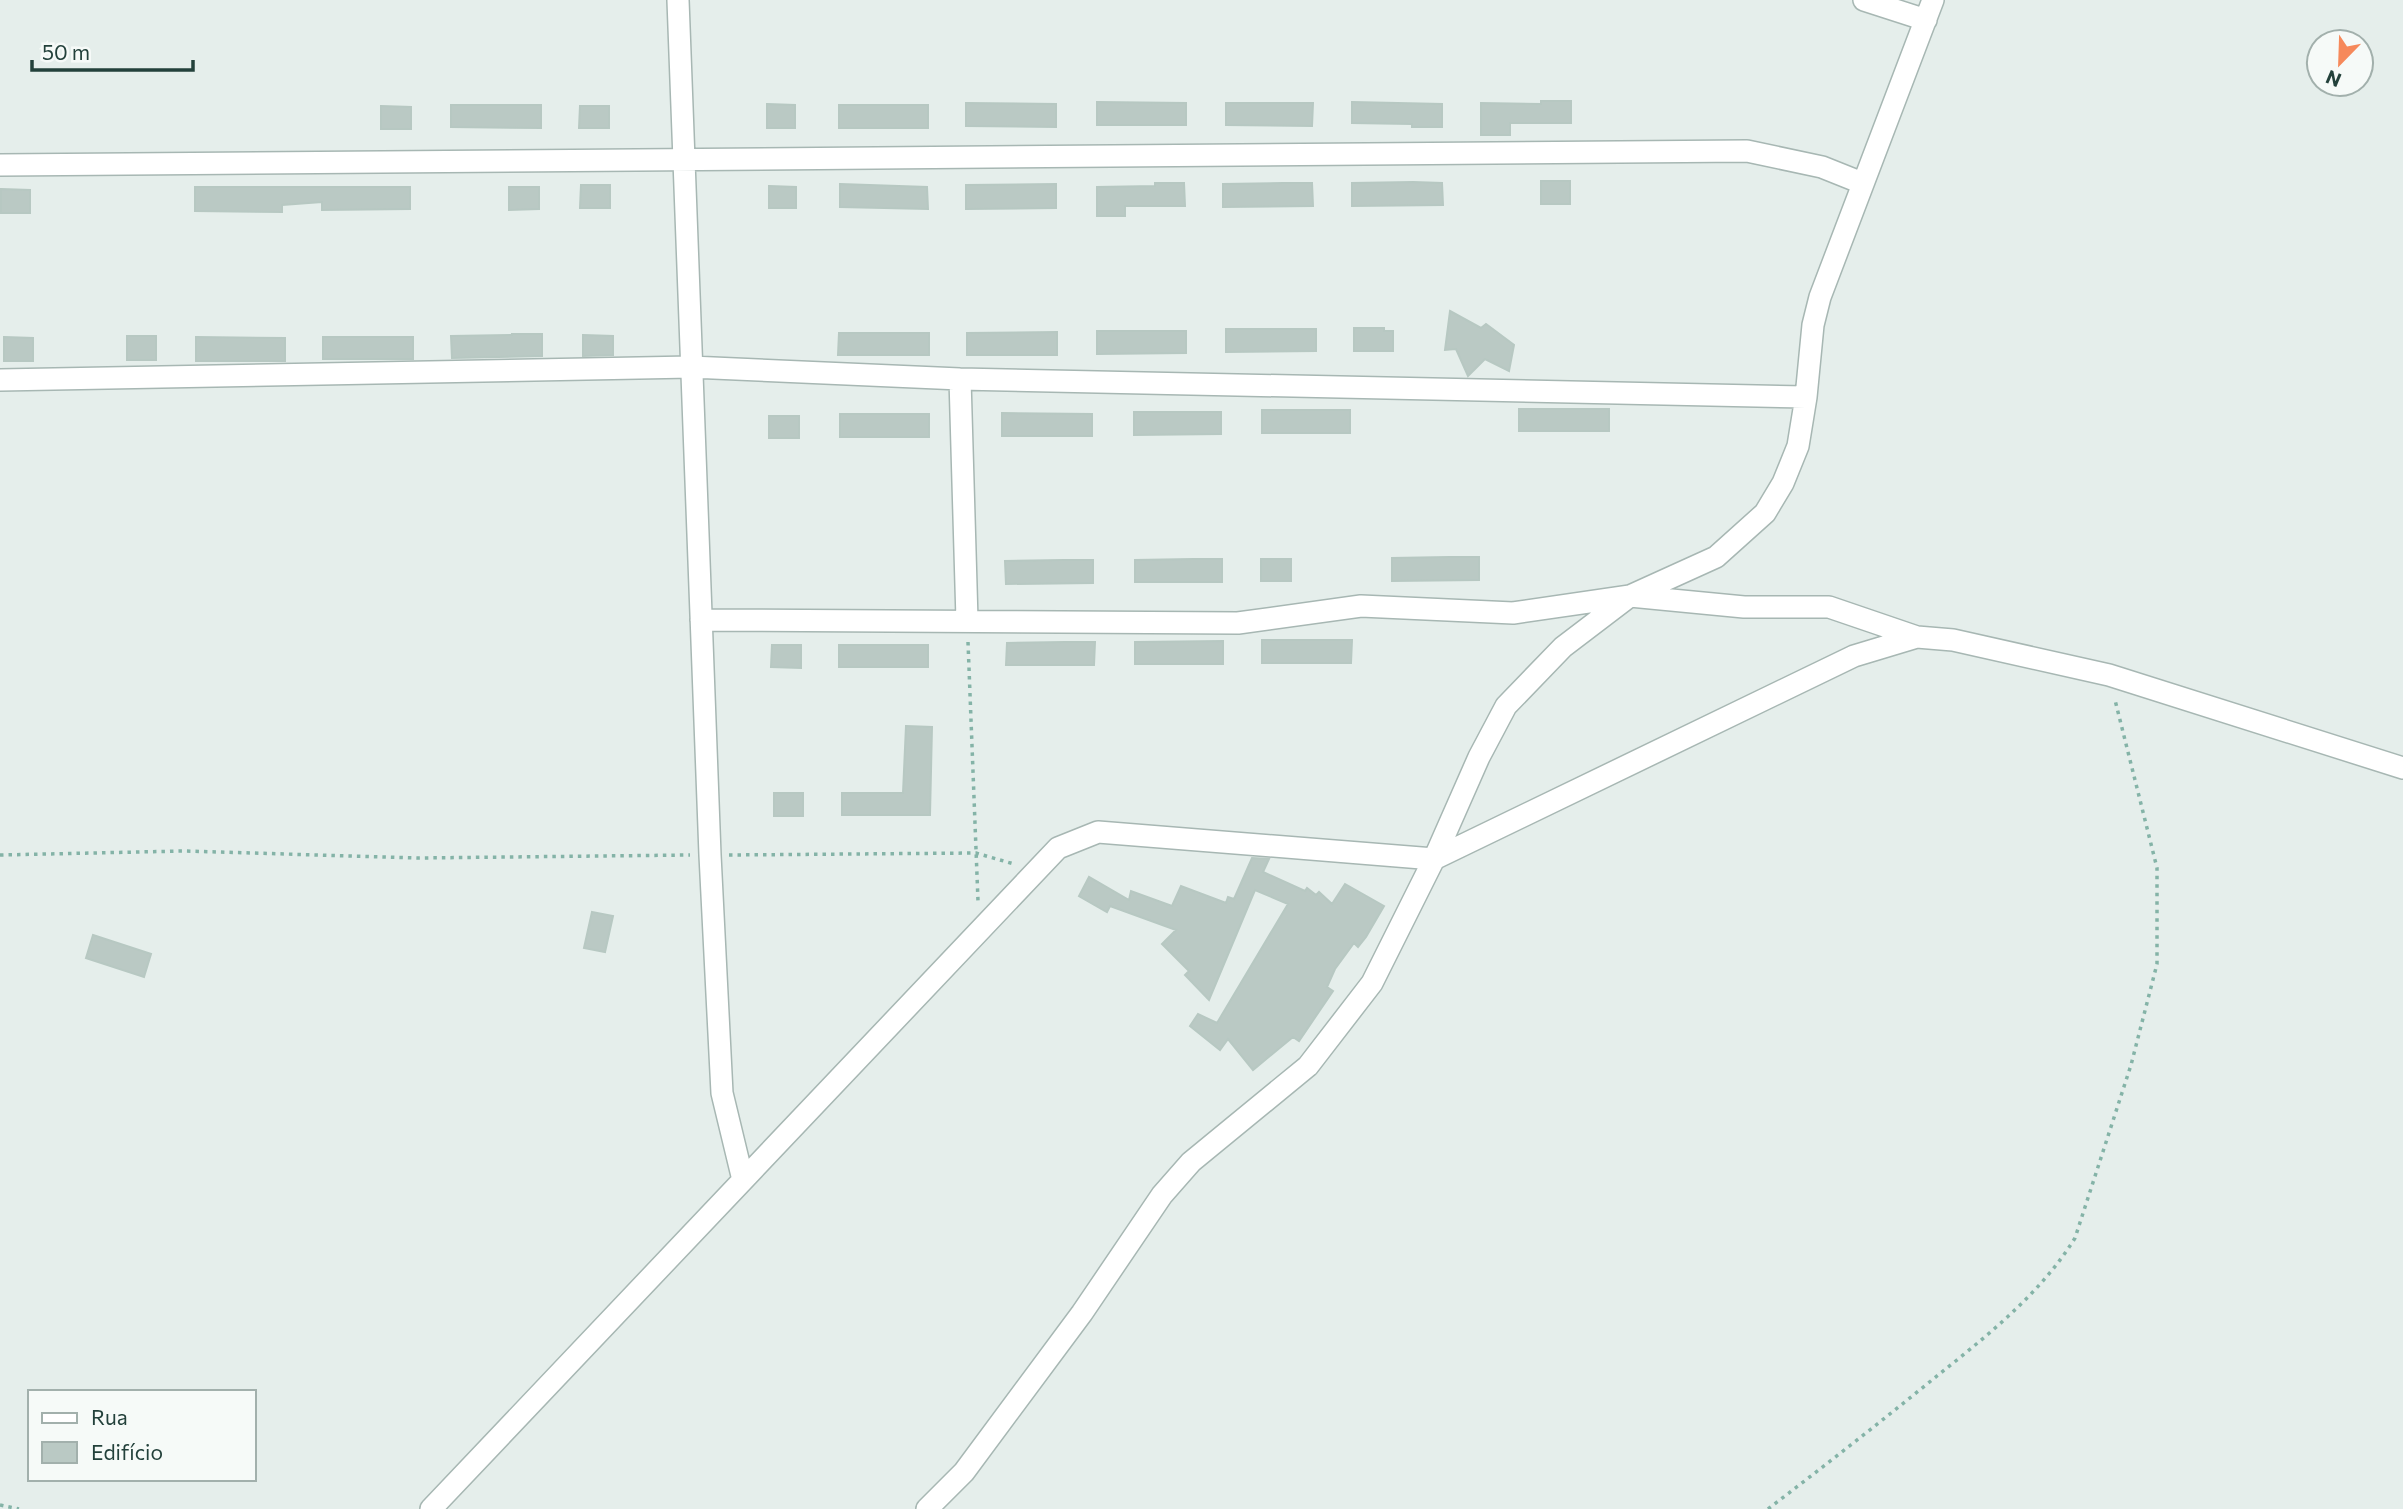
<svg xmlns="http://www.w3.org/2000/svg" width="2403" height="1509" viewBox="0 0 2403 1509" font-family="Commissioner,sans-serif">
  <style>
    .building { fill: #bac9c4; stroke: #b7c8c2; stroke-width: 2 }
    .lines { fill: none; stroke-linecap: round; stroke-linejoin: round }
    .minor-casing { stroke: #a7b7b3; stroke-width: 24 }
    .path { stroke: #84b3a7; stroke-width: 3.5; stroke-dasharray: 3.5 5; stroke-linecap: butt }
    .minor { stroke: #fff; stroke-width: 21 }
  </style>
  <rect width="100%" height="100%" fill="#e5eeeb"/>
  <!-- building -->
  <path class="building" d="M1541,101H1571V123H1510V135H1481V103L1541,104Z
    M1097,102L1186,103V125H1097Z
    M1352,102L1442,104V127H1412V124L1352,123Z
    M966,103L1056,104V127L966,126Z
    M1226,103H1313L1312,126L1226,125Z
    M767,104L795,105V128H767Z
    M451,105H541V128L451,127Z
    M839,105H928V128H839Z
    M381,106L411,107V129H381Z
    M580,106H609V128H579Z
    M1541,181H1570V204H1541Z
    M1413,182L1442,183L1443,205L1352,206V183Z
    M1155,183H1184L1185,206H1125V216H1097V187L1155,186Z
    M1283,183H1312L1313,206L1223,207V184Z
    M840,184L927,187L928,209L840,207Z
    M1056,184V208L966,209V185Z
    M581,185H610V208H580Z
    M769,186L796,187V208H769Z
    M195,187H410V209L322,210V202L282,205V212L195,211Z
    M509,187H539V209L509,210Z
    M1,189L30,190V213H1Z
    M1450,311L1481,328L1486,324L1514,345L1509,371L1485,359L1468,376L1456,349L1445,350Z
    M1354,328H1384V331H1393V351H1354Z
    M1226,329H1316V351L1226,352Z
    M1097,331H1186V353L1097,354Z
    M1057,332V355H967V333Z
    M839,333H929V355H838Z
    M512,334H542V356L452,358L451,336L512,335Z
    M583,335L613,336V355L583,356Z
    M127,336H156V360H127Z
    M4,337L33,338V361H4Z
    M196,337L285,338V361H196Z
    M323,337H413V359H323Z
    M1519,409H1609V431H1519Z
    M1262,410H1350V433H1262Z
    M1134,412H1221V434L1134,435Z
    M1002,413L1092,414V436H1002Z
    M840,414H929V437H840Z
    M769,416H799V438H769Z
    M1449,557H1479V580L1392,581V558Z
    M1193,559H1222V582H1135V560Z
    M1261,559H1291V581H1261Z
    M1064,560H1093V583L1006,584L1005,561Z
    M1262,640H1352L1351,663H1262Z
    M1223,641V664H1135V642Z
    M1065,642H1095L1094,665H1006L1007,643Z
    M772,645H801V668L771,667Z
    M839,645H928V667H839Z
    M906,726L932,727L930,815H842V793H903Z
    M774,793H803V816H774Z
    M1252,858L1269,859L1263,872L1305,891L1307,888L1316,895L1319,892L1332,904L1345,884L1384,906L1366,937L1358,947L1354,943L1335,969L1327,987L1333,991L1299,1041L1293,1037L1253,1070L1228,1039L1220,1050L1190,1026L1198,1014L1217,1023L1288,904L1255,890L1209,1000L1185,975L1189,971L1162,944L1176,930L1110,906L1107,912L1079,896L1089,877L1129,900L1131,891L1172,906L1181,886L1226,903L1228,897L1234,899Z
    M592,912L613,916L605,952L584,948Z
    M93,935L151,954L144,977L86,958Z"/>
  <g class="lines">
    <!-- minor casing -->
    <g class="minor-casing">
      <path id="minor" d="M678,0L710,855L722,1093L743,1180
        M1864,0L1926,20
        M0,165L1747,151L1822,167L1862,183
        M960,379L967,620
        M0,380L691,367L960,379L1806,397
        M701,620L1238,623L1361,606L1513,613L1630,596L1744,607H1829L1917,637
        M431,1509L1058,848L1098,832L1434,859L1854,656L1917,637L1953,640L2109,675L2403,768
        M927,1509L964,1472L1082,1313L1162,1195L1191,1162L1308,1066L1372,983L1434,859L1479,757L1506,706L1563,647L1630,596L1716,557L1765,513L1783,483L1798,446L1806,397L1813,325L1820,297L1933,0"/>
    </g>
    <!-- path -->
    <path class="path" d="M968,642L978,901
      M0,855L184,851L419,858L690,855
      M729,855L976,853L1014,864
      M0,1505L19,1509
      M1768,1509C1823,1467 1878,1424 1932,1380C1983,1339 2040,1295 2075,1238L2131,1065L2157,964V868L2115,700"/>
    <!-- minor -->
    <use href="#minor" class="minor"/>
  </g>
  <!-- legend -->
  <rect x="28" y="1390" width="228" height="91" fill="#f6faf8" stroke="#a2b0ac" stroke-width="2"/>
  <rect x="42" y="1413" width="35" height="10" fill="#ffffff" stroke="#a2b0ac" stroke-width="2"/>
  <text x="91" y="1425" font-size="21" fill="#23413b">Rua</text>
  <rect x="42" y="1442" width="35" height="21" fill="#bac9c4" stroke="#a2b0ac" stroke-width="2"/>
  <text x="91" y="1460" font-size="21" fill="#23413b">Edifício</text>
  <!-- north arrow -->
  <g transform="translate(2340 63) rotate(203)"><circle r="33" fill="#f6faf8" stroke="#a2b0ac" stroke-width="2"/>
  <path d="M0-5L12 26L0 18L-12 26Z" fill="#f6895b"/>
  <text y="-10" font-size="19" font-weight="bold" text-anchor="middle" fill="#23413b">N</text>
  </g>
  <!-- scale -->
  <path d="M32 60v10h161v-10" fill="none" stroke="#23413b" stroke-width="3.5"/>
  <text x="42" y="60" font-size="21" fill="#23413b" stroke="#f6faf8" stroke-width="5" paint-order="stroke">50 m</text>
</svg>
